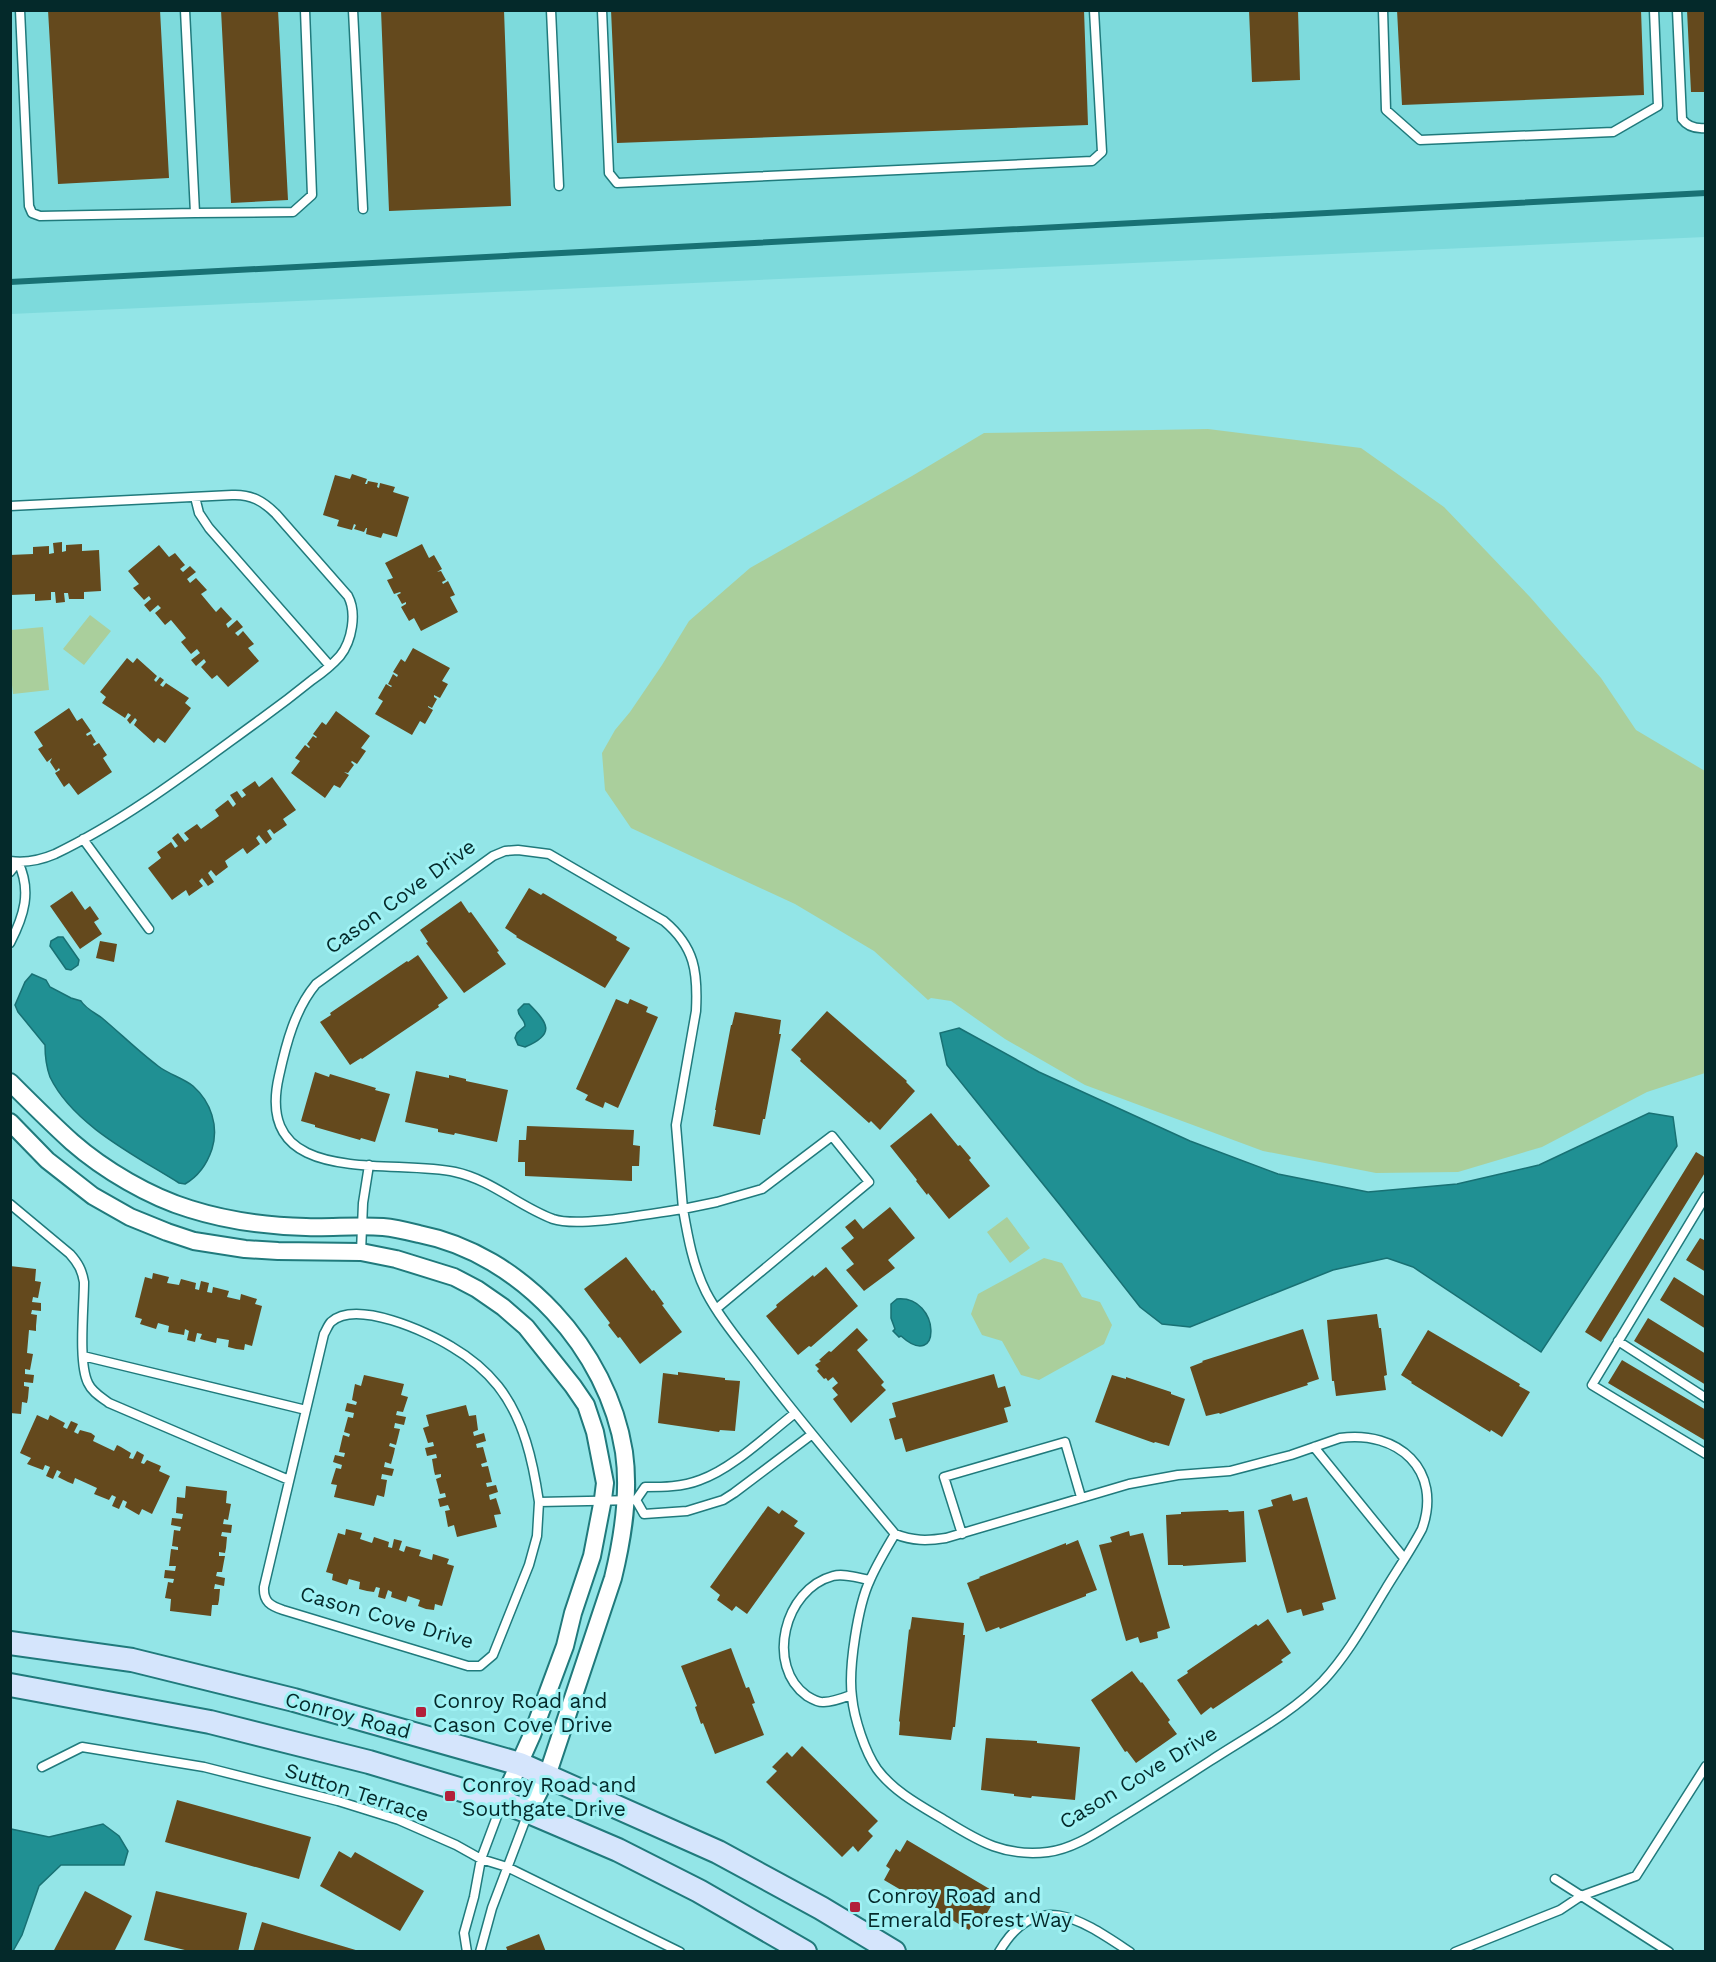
<svg xmlns="http://www.w3.org/2000/svg" width="1716" height="1962" viewBox="0 0 1716 1962" font-family="'Work Sans',sans-serif">
  <style>
    .built { fill: #7ddadc }
    .green { fill: #aacf9c }
    .water { fill: #209093; stroke: #187174; stroke-width: 1.5 }
    .lines { fill: none; stroke-linecap: round; stroke-linejoin: round }
    .stream { stroke: #187174; stroke-width: 6 }
    .building { fill: #64491d }
    .lane-casing { stroke: #207a7c; stroke-width: 11 }
    .street-casing { stroke: #207a7c; stroke-width: 20 }
    .secondary-casing { stroke: #207a7c; stroke-width: 26 }
    .lane { stroke: #fff; stroke-width: 8 }
    .street { stroke: #fff; stroke-width: 16 }
    .secondary { stroke: #d5e5fc; stroke-width: 22 }
    .poi-dot { fill: #b2203a; stroke: #a0f2f4; stroke-width: 2 }
    .labels { text-anchor: middle; dominant-baseline: central; stroke-width: 6; stroke-linejoin: round; paint-order: stroke }
    .street-label { font-size: 21px; fill: #04292a; stroke: #a0f2f4 }
    .poi-label { font-size: 21px; fill: #04292a; stroke: #a0f2f4; text-anchor: start }
  </style>
  <rect width="100%" height="100%" fill="#93e5e7"/>
  <!-- built -->
  <path class="built" d="M10,11H1705V237L11,314Z"/>
  <!-- green -->
  <path class="green" d="M1208,429L1361,448L1444,507L1530,597L1601,678L1636,730L1705,771V1073L1647,1092L1542,1147L1458,1172L1376,1173L1263,1151L1085,1085L1005,1039L951,1001L931,998L928,1000L874,951L795,904L631,828L605,790L602,753L615,730L630,712L662,665L689,621L750,568L912,476L984,433Z
    M90,615L111,631L84,665L63,649Z
    M43,627L49,690L13,694L10,667L11,630Z
    M1007,1217L1030,1248L1010,1263L987,1232Z
    M1044,1258L1062,1263L1082,1297L1100,1302L1112,1325L1104,1344L1039,1380L1021,1375L1002,1341L982,1335L971,1314L978,1294Z"/>
  <!-- water -->
  <path class="water" d="M58,937H63L79,960L78,965L71,970L66,969L50,946L51,941Z
    M32,974L46,980L50,987L71,998L81,1001C85,1008 95,1013 102,1018C121,1034 138,1051 158,1066C168,1074 183,1078 193,1086C211,1102 219,1126 212,1149C207,1164 199,1176 185,1184L179,1183C136,1156 73,1125 50,1077C46,1066 45,1056 45,1045L18,1012L15,1005L25,982Z
    M524,1004H529C548,1023 556,1034 525,1047L518,1045L515,1038L517,1033L525,1026C525,1019 518,1017 518,1010Z
    M959,1028L1039,1072L1190,1141L1278,1174L1368,1192L1457,1184L1539,1165L1649,1113L1673,1117L1677,1146L1541,1352L1413,1267L1387,1258L1333,1270L1190,1327L1162,1324L1140,1307L1060,1205L947,1065L940,1033Z
    M897,1299C941,1295 942,1373 901,1336L899,1337L893,1331L895,1329L891,1318V1304Z
    M103,1824L119,1836L128,1851L124,1865H61L39,1886L22,1935L13,1951H11V1829L49,1837Z"/>
  <g class="lines">
    <!-- stream -->
    <path class="stream" d="M10,282L1706,193"/>
  </g>
  <!-- building -->
  <path class="building" d="M48,10H160L169,178L58,184Z
    M221,10H278L288,200L231,203Z
    M381,10H504L511,206L389,211Z
    M611,10H1084L1088,125L617,143Z
    M1249,10H1298L1300,80L1252,82Z
    M1397,10H1641L1644,95L1402,105Z
    M1687,10H1706V92H1691Z
    M352,474L367,479L365,484H367L368,481L378,483L377,487L379,488L380,483L395,487L393,492L409,497L397,537L383,533L381,538L366,534L367,528H366L364,532L354,529L356,525L354,524L352,530L337,526L339,520L323,515L335,475L350,479Z
    M62,542V552L66,551V545L82,544V551L99,550L101,591L84,592V599H69L68,593H64L65,602L56,603L55,592H51V600L35,601V594L10,595V555L33,554V547L49,546V554L54,553L53,543Z
    M422,544L429,558L434,555L442,569L437,572L441,571L446,580L442,582L443,584L448,581L455,595L450,597L458,612L421,631L414,618L409,621L401,607L406,604V602L402,604L397,595L401,593L400,592L394,594L387,580L393,578L385,563Z
    M159,545L169,557L175,553L185,565L180,569L183,572L190,566L196,572L187,579L190,583L196,578L207,590L201,594L216,612L221,607L232,619L226,624L228,628L237,620L243,627L235,633L238,636L243,631L254,644L248,648L259,661L228,687L217,675L212,679L201,667L206,662L204,659L196,666L191,660L200,653L197,649L191,654L181,642L186,638L171,620L165,625L155,613L161,608L158,605L150,612L144,605L151,599L149,596L144,600L133,588L139,584L128,571Z
    M413,648L450,668L442,681L448,684L440,698L434,695V697L437,699L432,708L428,706V707L433,710L425,724L420,721L412,735L375,714L383,701L378,698L386,684L391,687L392,686L388,684L393,674L397,677L398,675L393,672L401,659L405,662Z
    M127,658L133,663L137,658L157,676L154,680L156,682L160,677L164,680L160,685L163,687L166,683L189,698L185,703L191,708L165,743L158,738L154,743L134,725L137,720L135,718L130,724L127,720L131,715L128,713L125,718L102,703L106,697L100,692Z
    M69,708L77,721L82,718L91,731L86,734L87,736L91,734L96,742L93,744L94,746L99,743L107,755L103,758L112,772L78,795L69,783L64,787L55,773L60,770L59,768L56,771L50,762L52,758L47,762L38,749L43,746L34,732Z
    M336,711L370,736L361,748L366,751L357,764L352,761L351,762L354,765L348,773L344,772L349,775L340,788L334,785L325,798L291,773L300,761L295,758L305,745L309,748L310,747L307,744L313,736L316,738L317,737L313,734L322,722L326,725Z
    M272,777L296,810L283,819L287,825L274,834L270,829L267,831L272,839L266,844L259,835L256,838L260,844L247,854L243,848L225,861L228,867L216,876L211,870L208,873L214,882L208,886L202,878L199,881L203,886L189,896L186,890L172,900L148,868L161,858L157,852L171,842L175,848L178,846L172,838L178,833L185,842L189,839L184,833L197,824L201,829L219,816L215,810L228,800L233,807L236,804L230,795L237,791L242,798L246,795L242,790L255,781L259,787Z
    M529,888L541,895L543,893L617,937L616,940L630,948L605,988L516,937L517,936L505,928Z
    M72,891L85,910L90,906L99,919L94,922L102,934L80,949L50,906Z
    M461,901L469,913L471,912L499,951L497,952L506,964L464,993L426,943L428,942L420,930Z
    M100,941L117,944L114,962L96,958Z
    M418,955L448,998L438,1005L439,1007L362,1059L361,1058L350,1065L320,1022L331,1015L330,1013L407,961L408,962Z
    M616,999L628,1004L630,999L648,1007L646,1012L658,1017L618,1108L605,1102L603,1108L585,1100L588,1095L576,1089Z
    M827,1011L907,1081L906,1082L915,1091L880,1130L871,1121L869,1123L800,1061L801,1059L791,1050Z
    M735,1012L781,1020L779,1034H781L765,1119H763L760,1135L713,1126L716,1110H715L731,1025H732Z
    M416,1071L449,1078V1075L466,1079V1081L508,1090L497,1142L455,1133L454,1135L438,1132V1129L405,1122Z
    M315,1072L329,1077L330,1074L376,1088L375,1090L390,1094L375,1142L361,1138L360,1140L315,1127V1125L301,1121Z
    M931,1113L958,1146L960,1145L971,1158L969,1160L990,1186L949,1219L928,1193L927,1195L916,1181L917,1180L890,1146Z
    M527,1126L634,1130L633,1145L640,1146L639,1166H632V1181L525,1176V1162H518L519,1140H526Z
    M1696,1152L1706,1158V1171L1601,1342L1585,1332Z
    M890,1207L915,1238L888,1260L895,1268L864,1291L846,1270L854,1264L841,1248L854,1238L845,1227L855,1219L863,1229Z
    M1700,1238L1706,1241V1272L1686,1260Z
    M626,1257L652,1291L654,1290L664,1304L662,1305L682,1332L640,1364L620,1337L618,1338L608,1325L610,1323L584,1289Z
    M10,1266L36,1269L35,1281L41,1282L38,1298L33,1297L32,1302L41,1303V1311L32,1310L31,1314L37,1315L36,1326V1331L29,1330L27,1353L33,1354L30,1370L25,1369V1374L34,1375L33,1383L24,1382V1386L29,1387L28,1398L27,1403L22,1402L21,1414L10,1413Z
    M826,1267L858,1306L811,1347L809,1346L798,1355L766,1316L777,1307L776,1305L813,1275L814,1277Z
    M153,1273L169,1277L167,1283L179,1285L181,1279L196,1283L195,1289L199,1290L201,1281L209,1283L207,1292L212,1293L213,1287L229,1291L227,1297L240,1300L241,1294L257,1299L255,1304L262,1306L252,1346L245,1344L244,1350L236,1349L228,1347L229,1340L217,1338L216,1343L200,1339L202,1334L197,1333L195,1342L187,1340L189,1331L185,1329L184,1335L168,1332L169,1326L158,1323L156,1329L140,1324L142,1319L135,1317L145,1277L152,1279Z
    M1674,1277L1706,1297V1329L1660,1300Z
    M1377,1314L1379,1328H1381L1387,1375L1384,1376L1386,1390L1336,1396L1334,1381H1332L1327,1320Z
    M1648,1318L1706,1354V1385L1634,1341Z
    M857,1328L868,1340L857,1350L884,1382L881,1385L886,1390L851,1423L833,1399L838,1395L832,1388L838,1383L833,1377L828,1381L826,1378L824,1379L817,1371L819,1369L815,1365L821,1361L819,1360L829,1351L831,1352Z
    M1303,1329L1319,1379L1307,1383L1308,1385L1220,1414L1219,1413L1206,1416L1190,1367L1203,1362L1202,1361Z
    M1428,1330L1520,1384L1519,1386L1530,1392L1502,1437L1491,1430L1490,1432L1411,1383L1412,1382L1401,1375Z
    M1622,1360L1706,1410V1441L1608,1383Z
    M678,1372L725,1378V1380L740,1381L735,1431L720,1430L719,1432L658,1423L663,1373L678,1375Z
    M994,1374L998,1388L1005,1386L1011,1406L1004,1408L1008,1422L906,1452L902,1438L895,1440L889,1419L896,1417L892,1403Z
    M364,1375L404,1384L401,1395L408,1397L403,1412L397,1411L396,1415L406,1417L404,1425L395,1423L394,1428L400,1429L396,1445L390,1443L389,1446L395,1448L394,1453L391,1464L385,1462L384,1467L394,1469L392,1476L382,1474L381,1479L387,1480L385,1492L384,1497L377,1495L374,1506L334,1497L337,1485L331,1484L336,1468L341,1469L342,1465L333,1462L335,1455L344,1457L345,1453L339,1452L343,1435L349,1437L350,1434L344,1432L345,1428L348,1417L353,1418L354,1413L345,1411L347,1403L356,1405L357,1402L352,1400L354,1389L355,1384L361,1386Z
    M1112,1375L1126,1379V1377L1171,1392V1394L1185,1399L1169,1446L1155,1442L1154,1443L1095,1422Z
    M466,1405L469,1416L476,1415L478,1430L473,1432L474,1436L484,1433L486,1441L476,1444L477,1448L483,1447L487,1462L481,1464L482,1467L488,1466L492,1482L486,1483L487,1487L496,1485L498,1492L489,1495L490,1500L496,1498L501,1514L494,1515L497,1527L457,1537L454,1525L448,1527L445,1511L450,1510L448,1505L440,1507L438,1499L446,1497L445,1493L440,1494L436,1479L441,1477V1474L435,1475L434,1471L432,1459L437,1458L436,1454L427,1456L425,1448L434,1446L433,1442L428,1443L423,1428L429,1426L426,1415Z
    M37,1415L48,1420L50,1415L65,1423L63,1427L67,1429L71,1421L78,1424L74,1432L78,1434L80,1430L91,1433L95,1436L93,1441L114,1451L117,1445L121,1447L131,1453L129,1458L133,1459L137,1451L144,1455L141,1463L144,1464L147,1460L161,1466L159,1471L170,1476L152,1514L142,1509L139,1515L125,1507L127,1502L123,1500L119,1509L112,1506L116,1497L112,1495L109,1500L94,1494L97,1488L75,1478L73,1484L68,1482L58,1477L61,1472L57,1470L53,1479L46,1476L50,1467L45,1465L43,1470L27,1464L31,1458L20,1453Z
    M186,1486L227,1491L226,1503L231,1504L228,1520L224,1519L223,1524L232,1525L231,1533L222,1532L221,1536L227,1537L226,1548L225,1553L219,1552V1556H225L224,1561L222,1572H217L216,1576L225,1578L224,1586L215,1584L214,1589H220L219,1600L218,1605H212L211,1616L170,1611L171,1599L165,1598L168,1582L173,1583L174,1579L164,1578L165,1570L175,1571L176,1566H169L171,1549L178,1550V1547L172,1546L174,1530L180,1531L181,1527L171,1525L172,1518L182,1519L183,1514L176,1513L177,1497L185,1498Z
    M1291,1494L1293,1501L1307,1497L1336,1599L1322,1603L1324,1610L1303,1616L1301,1609L1287,1613L1258,1510L1273,1506L1271,1500Z
    M768,1506L779,1514L782,1510L798,1521L794,1526L805,1533L747,1614L736,1606L732,1611L717,1600L720,1595L710,1587Z
    M1228,1510L1229,1512L1244,1511L1246,1562L1183,1566V1565H1168L1166,1515L1181,1514V1512Z
    M346,1529L362,1533L360,1539L372,1543L374,1537L389,1542L388,1547L392,1548L394,1539L402,1541L399,1550L404,1552L406,1546L413,1548L421,1550L419,1556L432,1560L433,1554L449,1559L447,1564L454,1566L442,1606L435,1604L434,1610L426,1609L418,1606L420,1600L408,1596L406,1602L391,1597L392,1592L388,1590L385,1599L378,1597L380,1588L376,1587L374,1592L367,1591L359,1589L360,1582L349,1579L347,1585L332,1580L333,1574L326,1572L338,1533L345,1535Z
    M1129,1531L1130,1536L1143,1533L1170,1628L1157,1632L1158,1638L1140,1643L1138,1637L1126,1641L1099,1545L1112,1542L1110,1537Z
    M1078,1540L1097,1590L1086,1594V1596L1000,1629L999,1627L986,1632L967,1583L980,1578L979,1577L1066,1543V1545Z
    M912,1617L964,1623L963,1635H965L955,1727H953L951,1740L899,1735L900,1722L899,1721L909,1629L910,1630Z
    M1268,1619L1291,1653L1281,1660L1283,1662L1213,1709L1211,1707L1201,1715L1177,1680L1188,1673L1187,1671L1256,1624L1258,1626Z
    M731,1648L746,1688L749,1687L755,1703L752,1704L764,1735L715,1754L703,1723L701,1724L695,1707L697,1706L681,1666Z
    M1132,1671L1141,1683L1142,1682L1170,1720L1168,1722L1177,1734L1136,1763L1127,1751L1125,1752L1091,1700Z
    M986,1738L1037,1741V1743L1080,1747L1075,1800L1032,1796L1031,1798L1014,1796V1794L981,1790Z
    M802,1746L878,1821L868,1831L873,1836L858,1852L853,1846L842,1857L766,1782L777,1771L772,1767L787,1752L792,1757Z
    M177,1800L311,1837L299,1879L165,1842Z
    M907,1840L993,1891L986,1903L991,1906L982,1922L976,1919L969,1930L884,1880L890,1869L886,1866L896,1849L900,1852Z
    M339,1851L351,1858L355,1852L424,1891L400,1931L320,1886Z
    M85,1891L132,1916L114,1952H53Z
    M156,1891L247,1913L238,1952H193L144,1940Z
    M262,1922L359,1951V1952H253Z
    M539,1934L546,1952H508L506,1947Z"/>
  <g class="lines">
    <!-- lane casing -->
    <g class="lane-casing">
      <path id="lane" d="M20,10L29,206L32,213L40,216L195,213L185,10
        M353,10L363,209
        M551,10L559,186
        M602,10L609,173L617,183L1092,161L1102,152L1094,10
        M1383,10L1386,110L1420,140L1613,132L1658,106L1654,10
        M1677,10L1682,119C1687,126 1696,129 1706,128
        M195,213L293,212L312,195L305,10
        M195,497L199,513L209,528L330,666
        M10,506L232,495C251,494 263,501 276,514L348,596C357,613 352,641 340,656C332,665 322,673 312,680C296,693 279,706 261,719C196,766 128,819 55,854C41,860 25,863 10,861
        M83,839L149,929
        M518,850L549,854L664,921C695,947 698,972 696,1011L676,1125L683,1209C653,1213 579,1228 553,1219C518,1206 492,1180 455,1172C390,1158 253,1189 279,1076C286,1044 295,1009 316,984L493,856L505,851Z
        M10,872L18,862C32,891 24,916 10,943
        M1706,1196L1592,1385L1706,1454
        M10,1204L70,1254C78,1263 82,1270 84,1282C84,1307 78,1363 88,1383C92,1392 101,1397 109,1403L289,1480
        M361,1252L363,1203L369,1165
        M716,1309L869,1182L832,1136L762,1189L717,1202L683,1209C688,1238 693,1266 706,1292C720,1319 741,1343 759,1367C802,1424 849,1478 895,1534C886,1549 877,1564 870,1580C858,1605 848,1669 852,1697C854,1718 865,1752 877,1769C894,1792 921,1806 946,1821C980,1842 1005,1857 1048,1852C1073,1849 1096,1833 1117,1820C1148,1801 1179,1781 1210,1761C1248,1736 1291,1714 1323,1681C1348,1654 1366,1621 1385,1590C1397,1570 1411,1550 1422,1529C1443,1470 1398,1430 1340,1438L1291,1455L1230,1471L1178,1475L1129,1484L946,1538C927,1541 913,1541 895,1534
        M1618,1341L1706,1398
        M83,1356L306,1410
        M1314,1447L1404,1558
        M636,1500L644,1514L687,1511L723,1500L734,1493L811,1435
        M636,1500L645,1487C663,1487 682,1487 700,1480C732,1469 767,1435 794,1414
        M539,1502L537,1536L529,1565L493,1655L480,1666H468L283,1610C271,1606 263,1602 264,1587L324,1334C326,1331 328,1325 331,1322C356,1299 428,1332 452,1347C469,1357 486,1371 498,1386C524,1419 533,1462 539,1502L636,1500
        M962,1534L944,1477L1065,1442L1081,1497
        M851,1695C843,1698 833,1702 824,1702C819,1703 812,1699 807,1696C765,1666 784,1589 833,1576C844,1573 858,1578 869,1580
        M42,1767L82,1747L204,1767L338,1801L399,1820L456,1845L481,1859L507,1867L680,1952
        M1555,1879L1669,1952
        M467,1952L464,1933L474,1897L481,1859L502,1803
        M480,1952L492,1908L528,1813
        M999,1952C1037,1887 1083,1921 1130,1952
        M1455,1952L1560,1910L1581,1896L1636,1876L1706,1766"/>
    </g>
    <!-- street casing -->
    <g class="street-casing">
      <path id="street" d="M10,1082C31,1103 51,1123 72,1142C104,1170 150,1197 190,1209C228,1221 266,1226 306,1227C331,1228 357,1225 383,1227C395,1228 407,1231 419,1234C521,1254 608,1350 624,1452C630,1494 623,1537 613,1578L547,1776L529,1812
        M10,1122L47,1160L93,1196L130,1217L167,1232L194,1241L245,1249L278,1251L361,1252L396,1259L454,1277L477,1289L503,1307L526,1327L573,1386L586,1405L595,1432L605,1483L603,1499L592,1556L573,1613L565,1646L532,1735L502,1802"/>
    </g>
    <!-- secondary casing -->
    <g class="secondary-casing">
      <path id="secondary" d="M10,1643L132,1660L294,1700L520,1764L718,1852L821,1908L894,1952
        M10,1685L210,1722L369,1762L502,1802L529,1812L618,1850L699,1891L805,1952"/>
    </g>
    <!-- lane -->
    <use href="#lane" class="lane"/>
    <!-- street -->
    <use href="#street" class="street"/>
    <!-- secondary -->
    <use href="#secondary" class="secondary"/>
  </g>
  <!-- markers -->
  <g class="poi-dot">
    <rect x="415" y="1706" width="12" height="12" rx="3"/>
    <rect x="444" y="1790" width="12" height="12" rx="3"/>
    <rect x="849" y="1901" width="12" height="12" rx="3"/>
  </g>
  <g class="labels">
    <!-- street labels -->
    <g class="street-label">
      <text transform="translate(400 896) rotate(-36)">Cason Cove Drive</text>
      <text transform="translate(387 1617) rotate(16)">Cason Cove Drive</text>
      <text transform="translate(348 1715) rotate(15)">Conroy Road</text>
      <text transform="translate(1138 1777) rotate(-31)">Cason Cove Drive</text>
      <text transform="translate(357 1792) rotate(18)">Sutton Terrace</text>
    </g>
    <!-- poi labels -->
    <g class="poi-label">
      <text x="433" y="1700">Conroy Road and<tspan x="433" dy="24">Cason Cove Drive</tspan></text>
      <text x="462" y="1784">Conroy Road and<tspan x="462" dy="24">Southgate Drive</tspan></text>
      <text x="867" y="1895">Conroy Road and<tspan x="867" dy="24">Emerald Forest Way</tspan></text>
    </g>
  </g>
  <!-- border -->
  <rect width="1716" height="1962" fill="none" stroke="#04292a" stroke-width="24"/>
</svg>
